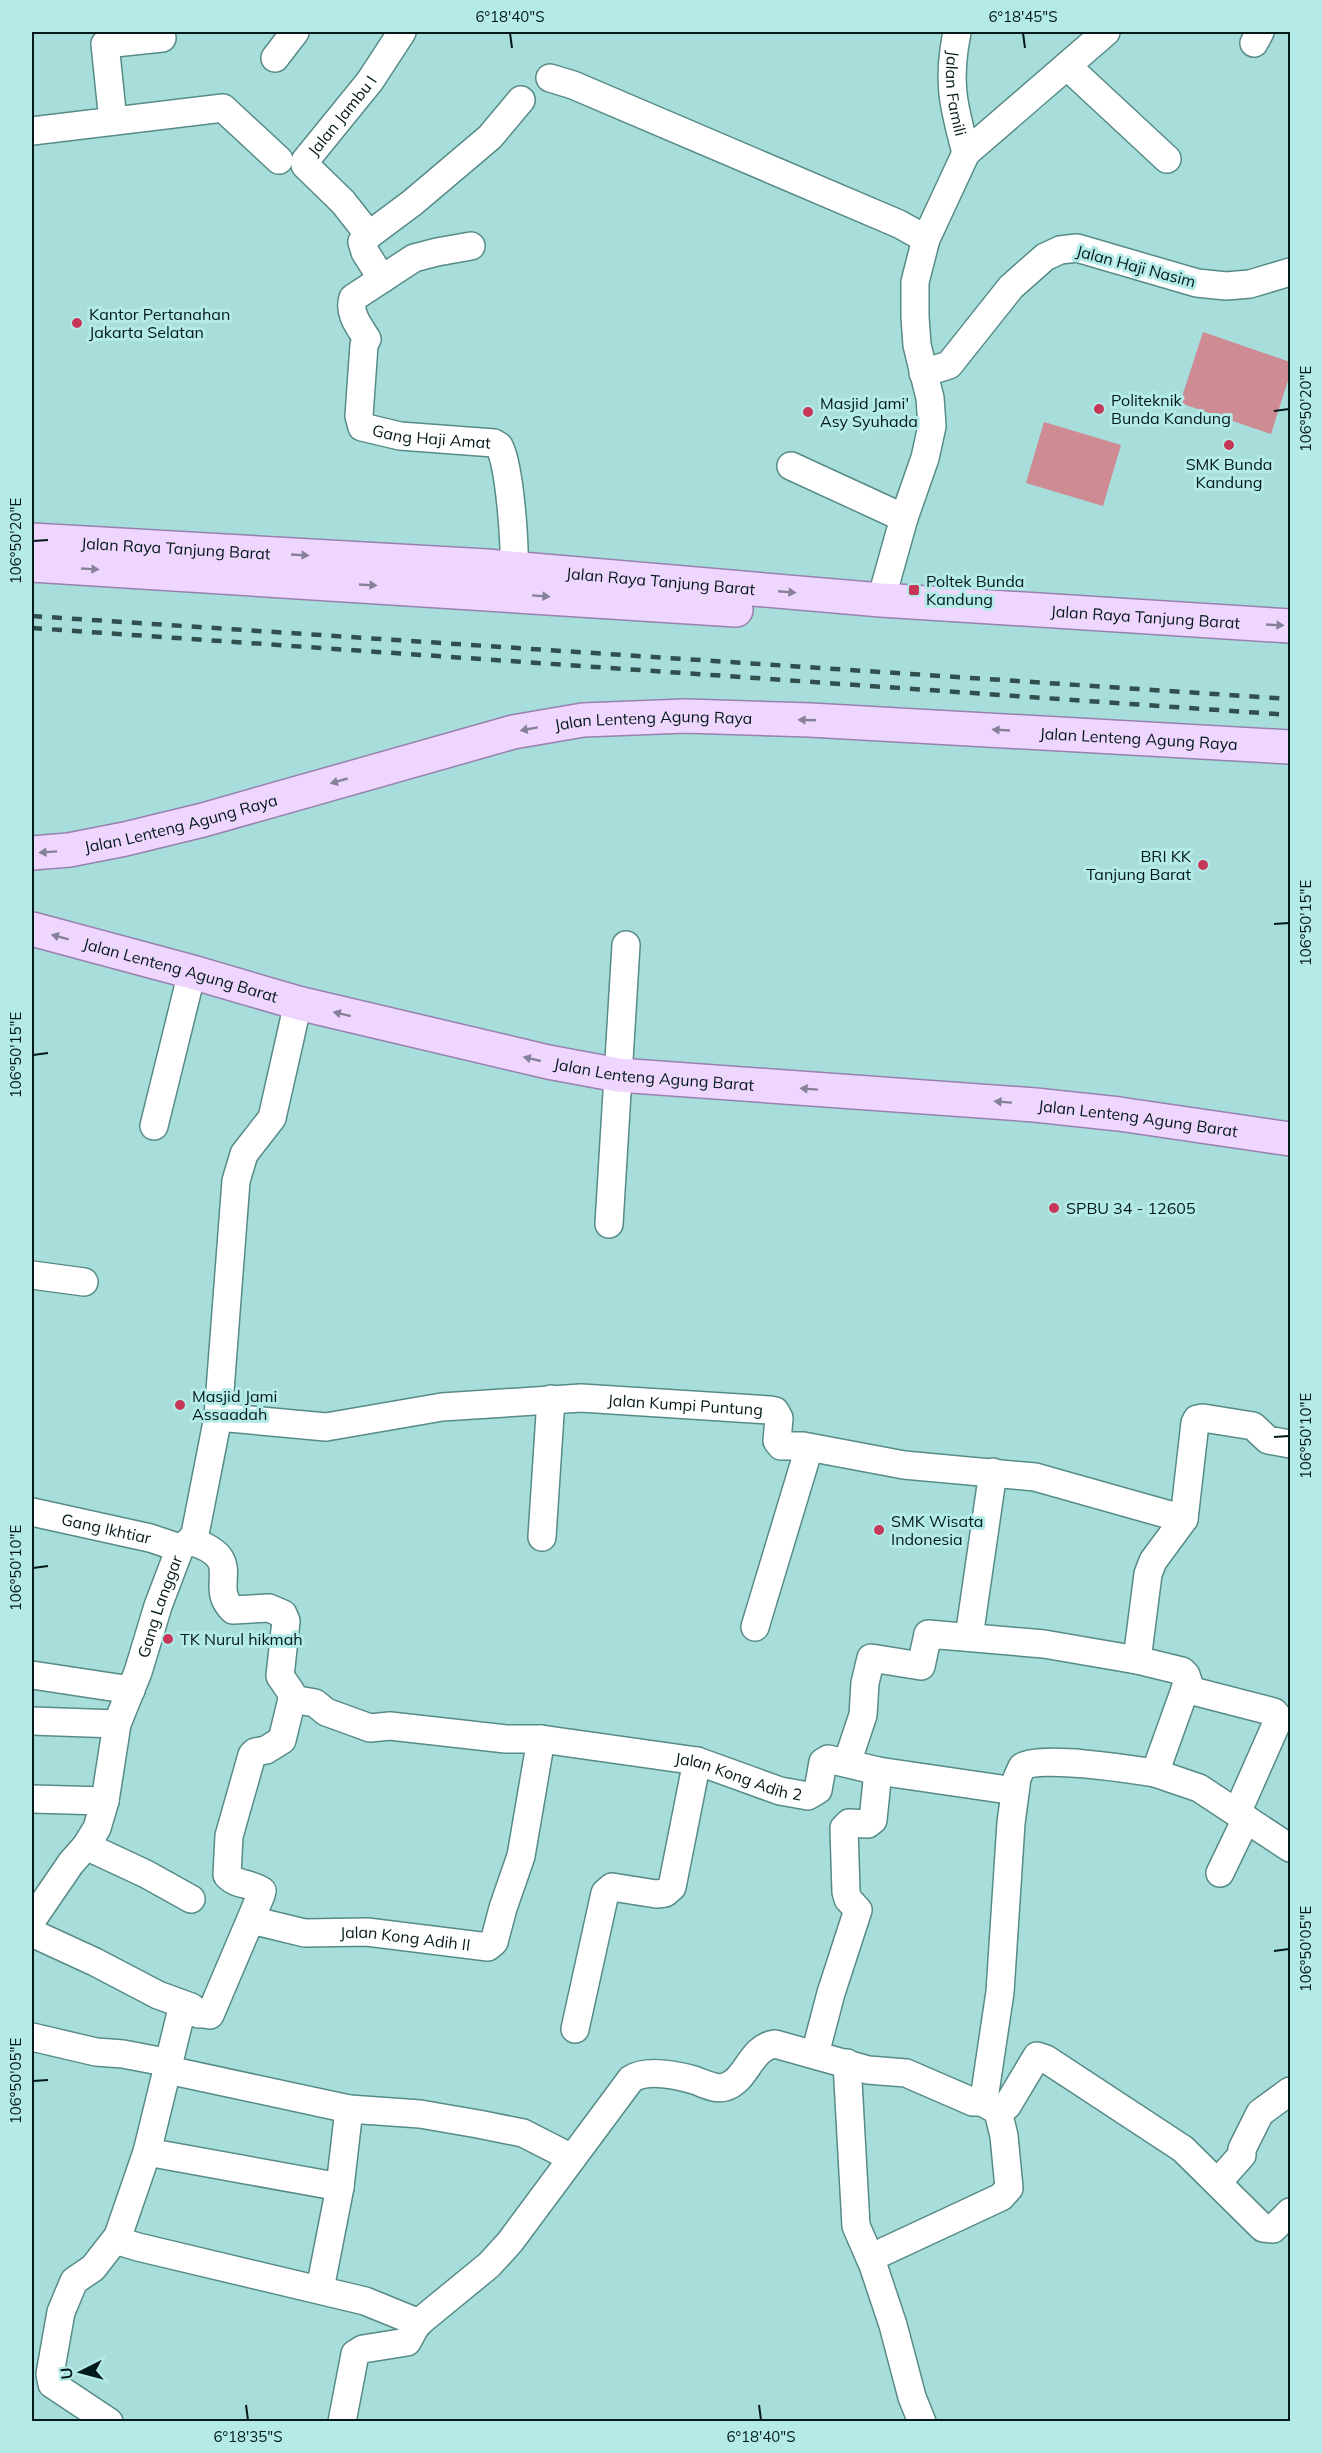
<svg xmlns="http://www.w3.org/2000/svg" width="1322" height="2453" viewBox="0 0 1322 2453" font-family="Mulish,sans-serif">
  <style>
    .green { fill: #ce8b93 }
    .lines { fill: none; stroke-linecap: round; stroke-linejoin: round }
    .minor-casing { stroke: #568b88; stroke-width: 30 }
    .major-casing { stroke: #9682ae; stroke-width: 36 }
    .minor { stroke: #fff; stroke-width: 27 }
    .major { stroke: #efd6ff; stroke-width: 33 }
    .rail { stroke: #314f4e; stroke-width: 4.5; stroke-dasharray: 10 10; stroke-linecap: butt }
    .oneway { fill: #858198 }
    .ticks { fill: none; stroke: #041919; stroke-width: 2 }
    .poi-dot { fill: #c63657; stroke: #b4ebe8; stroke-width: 2 }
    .labels { text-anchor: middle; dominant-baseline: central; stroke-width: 6; stroke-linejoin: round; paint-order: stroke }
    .street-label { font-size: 16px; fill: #041919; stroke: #b4ebe8 }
    .poi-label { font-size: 16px; fill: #041919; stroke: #b4ebe8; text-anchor: start }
    .neatline { fill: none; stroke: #041919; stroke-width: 2 }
    .ticks-label { font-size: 15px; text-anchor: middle; fill: #041919 }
  </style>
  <rect width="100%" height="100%" fill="#a7ddda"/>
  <!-- green -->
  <path class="green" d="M1203,332L1290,362V374L1271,434L1180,403Z
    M1044,422L1121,445L1103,506L1026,483Z"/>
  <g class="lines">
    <!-- minor casing -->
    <g class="minor-casing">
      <g id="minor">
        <path id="s1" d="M957,32C947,82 953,104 966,153"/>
        <path d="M1254,43L1260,32"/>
        <path d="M275,58L295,32"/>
        <path d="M1067,66L1167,159"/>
        <path d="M550,78L573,85L899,224L926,239"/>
        <path d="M113,121L105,44L162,38"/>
        <path d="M32,131L223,108L279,160"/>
        <path d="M369,235L412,203L490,137L521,100"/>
        <path id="s2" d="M471,246L437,252L414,258L353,298C348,313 359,326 367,339L364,345L359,416L362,427L400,436L494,443L499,446C510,466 515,544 514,569"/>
        <path id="s3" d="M382,279L365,252L362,242L369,235L343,202L305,165V161L370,81L402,32"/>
        <path d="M923,373L949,365L1011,287L1045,257L1060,250L1077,248L1197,283L1226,286L1250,284L1290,272"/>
        <path d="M791,466L904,518"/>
        <path d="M881,600L904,518L925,458L932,426L930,398L917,345L915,317V282L926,239L966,153L1106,32"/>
        <path d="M154,1126L192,972"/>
        <path d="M609,1224L626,945"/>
        <path d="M32,1275L84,1282"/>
        <path id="s4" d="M218,1417L326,1427L442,1407L581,1398L770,1410L775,1411L779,1418L777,1441L781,1446H803L904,1465L1035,1477L1184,1519"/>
        <path id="s5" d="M32,1512L150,1538L180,1548"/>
        <path d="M542,1537L551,1399"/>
        <path d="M755,1627L809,1448"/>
        <path d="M969,1637L993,1472"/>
        <path d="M32,1675L131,1690"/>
        <path d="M1185,1689L1274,1712L1279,1718L1237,1813"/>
        <path id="s6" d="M292,1699L315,1703L326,1712L370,1728L390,1726L506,1739H541L697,1761L780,1791L808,1796L818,1790L823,1762L828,1759L878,1771L1015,1791"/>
        <path d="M32,1721L117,1724"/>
        <path d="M847,1763L863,1715L865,1683L871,1658L921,1666L928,1634L1044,1644L1137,1660"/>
        <path d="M1155,1773L1199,1788L1290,1848"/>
        <path d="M32,1799L105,1801"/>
        <path d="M86,1846L146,1874L191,1899"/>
        <path d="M1220,1873L1246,1819"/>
        <path id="s7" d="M32,1920L71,1863L86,1846L97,1828L105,1801L117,1724L138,1672L158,1606L180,1548L190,1541L195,1534L218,1417L236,1181L244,1154L272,1118L298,1003"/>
        <path id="s8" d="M251,1920L305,1933L367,1932L488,1947L494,1942L503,1908L521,1856L541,1739"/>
        <path d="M32,1933L95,1962L158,1995L191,2007L199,2014"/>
        <path d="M575,2029L605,1893L612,1887L656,1894L665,1893L672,1887L697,1761"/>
        <path d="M32,2037L96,2052L123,2054L170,2063"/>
        <path d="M815,2054L831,1993L858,1910L848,1899L846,1892L844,1828L849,1823L868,1824L873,1820L878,1771"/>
        <path d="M847,2063L856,2226L873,2265L893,2325L912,2397L922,2422"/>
        <path d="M168,2070L349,2109L420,2114L478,2124L523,2133L572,2158"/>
        <path d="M998,2111L1007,2106L1037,2056L1046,2059L1183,2149L1263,2228L1273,2229L1290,2212"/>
        <path d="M147,2152L340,2187"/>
        <path d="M1218,2182L1242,2155V2149L1260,2113L1290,2091"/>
        <path d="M118,2236L125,2243L138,2247L365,2301L419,2323"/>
        <path d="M870,2258L1001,2197L1009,2188L1004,2136L998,2111L984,2103"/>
        <path d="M320,2289L340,2187L349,2109"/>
        <path d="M109,2422L52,2384L50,2374L61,2312L74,2281L93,2268L118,2236L147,2152L180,2017L191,2012L210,2015L261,1895L262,1891C251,1883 235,1885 227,1875L229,1836L252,1755L255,1752L266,1750L282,1740L292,1699L291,1692L280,1676L286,1621L283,1614L269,1608L233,1610C206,1585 249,1559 190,1541"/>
        <path d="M342,2422L355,2354L363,2349L407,2342L417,2324L489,2265L510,2242L631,2079C647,2069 676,2075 694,2080C703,2083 715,2090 725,2087C747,2081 750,2047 775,2044L868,2070L906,2073L973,2102H979L984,2099L1000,1992L1011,1823L1017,1778L1022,1767C1040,1755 1129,1769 1155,1773L1188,1681L1186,1675L1182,1671L1137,1660L1148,1574L1153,1561L1184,1519L1195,1423L1197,1419L1203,1418L1253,1426L1268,1440L1290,1444"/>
      </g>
    </g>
    <!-- major casing -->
    <g class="major-casing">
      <g id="major">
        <path id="s9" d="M32,540L487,566L881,600L1290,626"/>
        <path d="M32,565L736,610"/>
        <path id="s10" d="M32,853L69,850L125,839L203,820L513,732L583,720L685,716L810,720L1290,747"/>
        <path id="s11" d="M32,929L192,972L298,1003L548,1062L618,1075L1035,1105L1119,1114L1290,1139"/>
      </g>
    </g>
    <!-- minor -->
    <use href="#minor" class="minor"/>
    <!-- major -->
    <use href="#major" class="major"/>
    <!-- rail -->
    <path class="rail" d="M32,616L1290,699
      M32,628L1290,715"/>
  </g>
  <!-- one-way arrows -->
  <defs><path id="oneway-solid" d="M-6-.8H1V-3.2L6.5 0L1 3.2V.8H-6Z" transform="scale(1.5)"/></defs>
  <g class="oneway">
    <use href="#oneway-solid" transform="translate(300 555) rotate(3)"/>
    <use href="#oneway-solid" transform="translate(90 569) rotate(3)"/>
    <use href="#oneway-solid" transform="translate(368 585) rotate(3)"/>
    <use href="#oneway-solid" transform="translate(787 592) rotate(5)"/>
    <use href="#oneway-solid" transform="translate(541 596) rotate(4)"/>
    <use href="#oneway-solid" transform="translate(1275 625) rotate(3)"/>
    <use href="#oneway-solid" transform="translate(807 720) rotate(-178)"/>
    <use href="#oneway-solid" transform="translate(529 729) rotate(170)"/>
    <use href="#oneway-solid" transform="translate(1001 730) rotate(-177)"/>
    <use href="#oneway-solid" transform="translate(339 781) rotate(164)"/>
    <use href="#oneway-solid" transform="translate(48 852) rotate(176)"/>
    <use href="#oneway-solid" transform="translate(60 937) rotate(-165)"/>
    <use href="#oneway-solid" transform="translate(342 1014) rotate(-166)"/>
    <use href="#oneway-solid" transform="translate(532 1059) rotate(-167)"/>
    <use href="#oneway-solid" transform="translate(809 1089) rotate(-176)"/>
    <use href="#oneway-solid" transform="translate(1003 1102) rotate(-176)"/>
  </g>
  <!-- ticks -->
  <path class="ticks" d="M510,33L512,48M1023,33L1025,48M1274,411L1289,409M33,541L48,540M1274,924L1289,923M33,1055L48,1053M1274,1437L1289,1436M33,1568L48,1566M1274,1951L1289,1949M33,2081L48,2080M246,2405L248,2420M759,2405L761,2420"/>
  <!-- markers -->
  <g class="poi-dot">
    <circle cx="77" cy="323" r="6"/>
    <circle cx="1099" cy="409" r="6"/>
    <circle cx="808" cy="412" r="6"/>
    <circle cx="1229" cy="445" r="6"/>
    <rect x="908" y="584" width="12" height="12" rx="3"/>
    <circle cx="1203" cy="865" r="6"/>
    <circle cx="1054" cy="1208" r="6"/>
    <circle cx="180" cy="1405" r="6"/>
    <circle cx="879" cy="1530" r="6"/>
    <circle cx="168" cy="1639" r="6"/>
  </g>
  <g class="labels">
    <!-- street labels -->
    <g class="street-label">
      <text stroke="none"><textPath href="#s1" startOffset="62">Jalan Famili</textPath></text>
      <text stroke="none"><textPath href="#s3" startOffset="210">Jalan Jambu I</textPath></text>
      <text transform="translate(1136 266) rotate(15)">Jalan Haji Nasim</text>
      <text stroke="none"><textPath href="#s2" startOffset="336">Gang Haji Amat</textPath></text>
      <text stroke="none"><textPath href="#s9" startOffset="144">Jalan Raya Tanjung Barat</textPath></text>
      <text stroke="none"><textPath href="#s9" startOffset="630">Jalan Raya Tanjung Barat</textPath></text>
      <text stroke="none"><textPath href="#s9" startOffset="1116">Jalan Raya Tanjung Barat</textPath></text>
      <text stroke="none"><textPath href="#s10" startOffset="638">Jalan Lenteng Agung Raya</textPath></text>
      <text stroke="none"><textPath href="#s10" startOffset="1124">Jalan Lenteng Agung Raya</textPath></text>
      <text stroke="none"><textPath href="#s10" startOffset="152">Jalan Lenteng Agung Raya</textPath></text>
      <text stroke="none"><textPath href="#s11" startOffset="154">Jalan Lenteng Agung Barat</textPath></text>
      <text stroke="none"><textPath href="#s11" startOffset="640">Jalan Lenteng Agung Barat</textPath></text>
      <text stroke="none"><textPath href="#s11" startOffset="1126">Jalan Lenteng Agung Barat</textPath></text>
      <text stroke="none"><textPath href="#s4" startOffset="470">Jalan Kumpi Puntung</textPath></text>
      <text stroke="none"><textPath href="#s5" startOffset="76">Gang Ikhtiar</textPath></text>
      <text stroke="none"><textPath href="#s7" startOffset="344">Gang Langgar</textPath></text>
      <text stroke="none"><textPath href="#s6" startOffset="458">Jalan Kong Adih 2</textPath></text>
      <text stroke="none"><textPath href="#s8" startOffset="156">Jalan Kong Adih II</textPath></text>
    </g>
    <!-- poi labels -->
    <g class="poi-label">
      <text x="89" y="314">Kantor Pertanahan<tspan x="89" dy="18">Jakarta Selatan</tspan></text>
      <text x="1111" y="400">Politeknik<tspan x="1111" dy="18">Bunda Kandung</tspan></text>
      <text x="820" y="403">Masjid Jami'<tspan x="820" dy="18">Asy Syuhada</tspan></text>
      <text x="1229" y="464" text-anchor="middle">SMK Bunda<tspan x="1229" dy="18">Kandung</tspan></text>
      <text x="926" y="581">Poltek Bunda<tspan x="926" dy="18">Kandung</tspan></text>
      <text x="1191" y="856" text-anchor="end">BRI KK<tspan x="1191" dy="18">Tanjung Barat</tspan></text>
      <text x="1066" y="1208">SPBU 34 - 12605</text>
      <text x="192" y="1396">Masjid Jami<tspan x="192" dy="18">Assaadah</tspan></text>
      <text x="891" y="1521">SMK Wisata<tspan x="891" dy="18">Indonesia</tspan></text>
      <text x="180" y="1639">TK Nurul hikmah</text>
    </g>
  </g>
  <!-- border -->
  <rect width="1322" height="2453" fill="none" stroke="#b4ebe8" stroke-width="66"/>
  <!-- north arrow -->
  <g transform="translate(81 2372) rotate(264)" stroke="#b4ebe8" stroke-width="4.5" paint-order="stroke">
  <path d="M0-4.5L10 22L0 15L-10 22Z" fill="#041919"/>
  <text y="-9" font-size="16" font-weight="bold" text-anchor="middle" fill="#041919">U</text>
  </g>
  <rect x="33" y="33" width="1256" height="2387" class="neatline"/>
  <g class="ticks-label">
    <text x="510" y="22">6°18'40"S</text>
    <text x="1023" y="22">6°18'45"S</text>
    <text transform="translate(1306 409) rotate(-90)" y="5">106°50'20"E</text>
    <text transform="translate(16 541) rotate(-90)" y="5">106°50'20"E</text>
    <text transform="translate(1306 923) rotate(-90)" y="5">106°50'15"E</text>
    <text transform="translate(16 1055) rotate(-90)" y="5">106°50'15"E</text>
    <text transform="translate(1306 1436) rotate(-90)" y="5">106°50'10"E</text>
    <text transform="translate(16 1568) rotate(-90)" y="5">106°50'10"E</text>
    <text transform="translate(1306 1949) rotate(-90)" y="5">106°50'05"E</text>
    <text transform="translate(16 2081) rotate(-90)" y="5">106°50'05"E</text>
    <text x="248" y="2442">6°18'35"S</text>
    <text x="761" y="2442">6°18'40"S</text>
  </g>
</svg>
